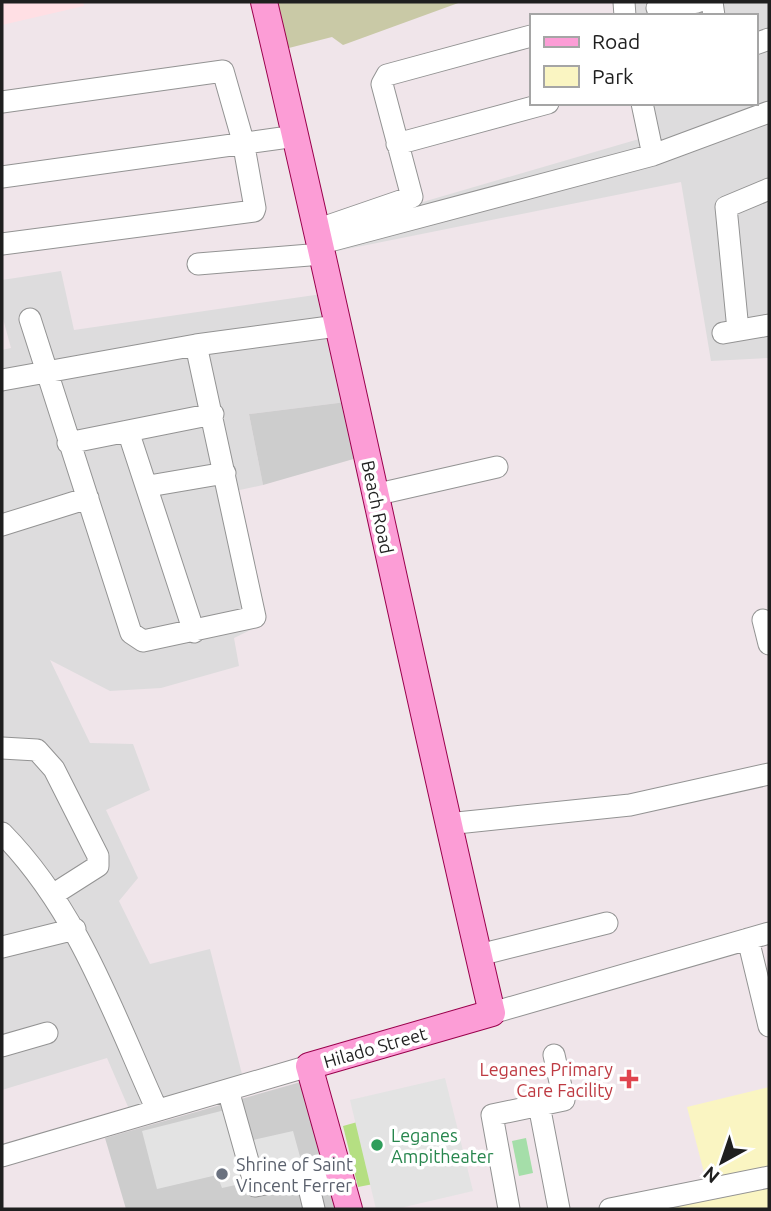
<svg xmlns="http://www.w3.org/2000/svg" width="771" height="1211" viewBox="0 0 771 1211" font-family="Ubuntu,sans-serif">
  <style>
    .residential { fill: #dddcdd }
    .education { fill: #ffdfe4 }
    .religious { fill: #cdcdcd }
    .cemetery { fill: #c9c9a6 }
    .park { fill: #faf5c2 }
    .pitch { fill: #b5df82 }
    .parking { fill: #e3e3e3 }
    .water { fill: #a5dea9 }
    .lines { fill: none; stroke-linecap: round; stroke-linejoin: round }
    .minor-casing { stroke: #939393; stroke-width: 23 }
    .major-casing { stroke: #9a004c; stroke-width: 28 }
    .minor { stroke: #fff; stroke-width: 21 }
    .major { stroke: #fc9dd6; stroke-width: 26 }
    .health-dot { fill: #e0444e; stroke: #fff; stroke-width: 2.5 }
    .leisure-dot { fill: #2e9e5b; stroke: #fff; stroke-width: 2.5 }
    .worship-dot { fill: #6b7280; stroke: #fff; stroke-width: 2.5 }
    .labels { text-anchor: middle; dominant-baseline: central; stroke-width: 7; stroke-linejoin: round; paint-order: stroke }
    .street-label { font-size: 18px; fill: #1f1f1f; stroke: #fff }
    .health-label { font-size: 18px; fill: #be3a42; stroke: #fff; text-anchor: end }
    .leisure-label { font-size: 18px; fill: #27864d; stroke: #fff; text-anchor: start }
    .worship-label { font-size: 18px; fill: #5b616d; stroke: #fff; text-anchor: start }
  </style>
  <rect width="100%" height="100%" fill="#f0e5ea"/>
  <!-- residential -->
  <path class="residential" d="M616,2H769V358L711,361L681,182L322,254L320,232L639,139L634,103H755V16H619Z
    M61,271L74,330L322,294L346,402L249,414L263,485L235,491L265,623L234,638L239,666L161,688L110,691L50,660L90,743L133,744L150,790L106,810L138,878L119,901L150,964L210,949L243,1078L129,1109L107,1058L2,1090V350L11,348L2,315V280Z"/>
  <!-- education -->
  <path class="education" d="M2,2H83L84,6L2,25Z"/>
  <!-- religious -->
  <path class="religious" d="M346,402L357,458L263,485L249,414Z
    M304,1081L338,1209H126L105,1138Z"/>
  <!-- cemetery -->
  <path class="cemetery" d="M268,2H461L343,45L332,37L277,51Z"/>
  <!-- park -->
  <path class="park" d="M769,1087V1169L707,1184L687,1107Z
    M769,1184V1209H669Z"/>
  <!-- pitch -->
  <path class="pitch" d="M379,1116L394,1180L358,1187L343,1126Z"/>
  <!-- parking -->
  <path class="parking" d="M445,1078L473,1191L396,1209H376L350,1100Z
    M229,1109L249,1182L222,1188L217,1175L157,1189L142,1131Z
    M293,1131L302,1164L258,1174L249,1141Z"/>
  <!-- water -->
  <path class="water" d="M526,1138L533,1173L519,1176L512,1141Z"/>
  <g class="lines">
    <!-- minor casing -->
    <g class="minor-casing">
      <path id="minor" d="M624,2L625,16
        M712,2L714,16
        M657,8L697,2
        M755,44L769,39
        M2,102L223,71L243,141L255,208L254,211L2,244
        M642,103L653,155
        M397,144L548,103
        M2,177L296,136
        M319,229L412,197L382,84L387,75L531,36
        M322,243L653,155L769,112
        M198,264L322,254
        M30,319L131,633L143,641L255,617L196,345
        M738,330L726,207L769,189
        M723,333L769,325
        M2,380L196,345L337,326
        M128,431L194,632
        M68,443L213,414
        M149,486L225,473
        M374,495L497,467
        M2,525L88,498
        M763,620L769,644
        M2,748L37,750L54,769L98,856V866L54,894
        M447,824L630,805L769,774
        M2,833C78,910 113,1013 157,1110
        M748,939L769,1026
        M2,947L75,929
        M479,955L607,923
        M492,1013L769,933
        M2,1046L47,1033
        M228,1090L255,1186L337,1168
        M539,1105L559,1209
        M2,1156L309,1066
        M306,1175L314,1209
        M509,1209L492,1115L564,1100L554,1055
        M610,1209L769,1177"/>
    </g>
    <!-- major casing -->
    <g class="major-casing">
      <path id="major" d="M264,2C344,338 413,676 492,1013L309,1066L349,1209"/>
    </g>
    <!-- minor -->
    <use href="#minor" class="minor"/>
    <!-- major -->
    <use href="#major" class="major"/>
  </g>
  <!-- markers -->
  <path class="health-dot" d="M625.5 1068.5h7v7h7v7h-7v7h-7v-7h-7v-7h7z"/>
  <circle class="leisure-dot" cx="377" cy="1145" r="7"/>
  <circle class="worship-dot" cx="222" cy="1174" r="7"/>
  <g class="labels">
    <!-- street labels -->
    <g class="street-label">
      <text transform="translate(378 507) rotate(78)">Beach Road</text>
      <text transform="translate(375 1047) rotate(-16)">Hilado Street</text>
    </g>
    <!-- health labels -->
    <g class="health-label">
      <text x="613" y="1069">Leganes Primary<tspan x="613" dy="21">Care Facility</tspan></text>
    </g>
    <!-- leisure labels -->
    <g class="leisure-label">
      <text x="391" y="1135">Leganes<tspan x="391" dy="21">Ampitheater</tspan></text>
    </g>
    <!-- worship labels -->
    <g class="worship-label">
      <text x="236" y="1164">Shrine of Saint<tspan x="236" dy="21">Vincent Ferrer</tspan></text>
    </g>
  </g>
  <!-- border -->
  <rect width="771" height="1211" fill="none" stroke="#1f1f1f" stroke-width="7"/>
  <!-- legend -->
  <rect x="530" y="14" width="228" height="91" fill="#ffffff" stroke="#a5a5a5" stroke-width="2"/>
  <rect x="544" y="37" width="35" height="10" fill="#fc9dd6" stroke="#a5a5a5" stroke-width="2"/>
  <text x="592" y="49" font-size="21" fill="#1f1f1f">Road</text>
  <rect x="544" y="66" width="35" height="21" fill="#faf5c2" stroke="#a5a5a5" stroke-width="2"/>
  <text x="592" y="84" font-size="21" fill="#1f1f1f">Park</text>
  <!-- north arrow -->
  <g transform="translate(722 1162) rotate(220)" stroke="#ffffff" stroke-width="5" paint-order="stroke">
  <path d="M0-5L12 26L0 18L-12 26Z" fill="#1f1f1f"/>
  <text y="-10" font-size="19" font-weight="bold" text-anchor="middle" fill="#1f1f1f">N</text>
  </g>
</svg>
